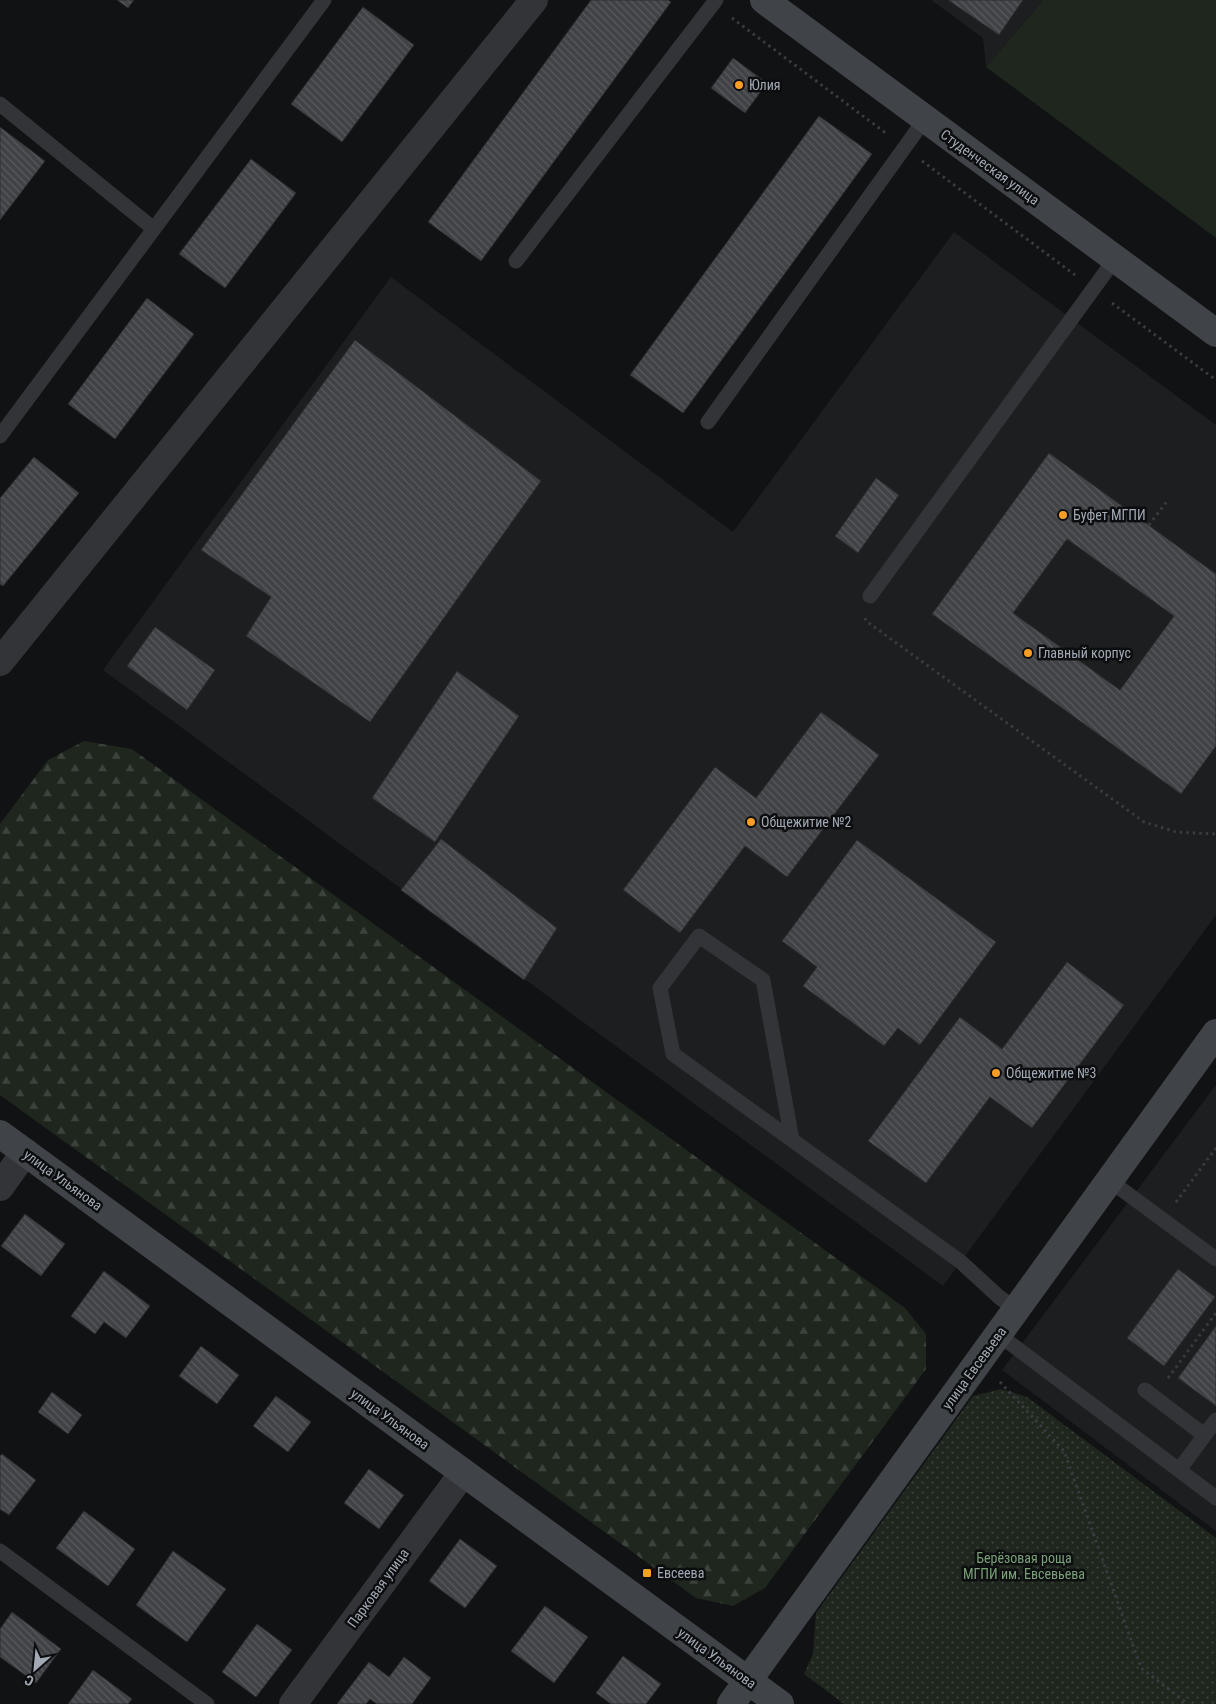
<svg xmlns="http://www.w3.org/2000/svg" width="1216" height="1704" viewBox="0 0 1216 1704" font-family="'Roboto Condensed',sans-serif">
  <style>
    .built { fill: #1d1e20 }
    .grass { fill: #1e261e }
    .forest { fill: url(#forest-firs) }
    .park { fill: url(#park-dots) }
    .building { fill: url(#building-back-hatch); stroke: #2b2c2f; fill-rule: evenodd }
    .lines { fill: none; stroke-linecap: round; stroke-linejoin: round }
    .path { stroke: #383b3f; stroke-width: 3; stroke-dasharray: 2.5 4; stroke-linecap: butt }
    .lane { stroke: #323438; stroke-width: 15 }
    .street { stroke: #323438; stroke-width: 28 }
    .secondary { stroke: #404348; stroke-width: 28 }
    .poi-dot { fill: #f99e24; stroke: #0c0d0e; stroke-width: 2 }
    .labels { text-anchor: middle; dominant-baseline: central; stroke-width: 5; stroke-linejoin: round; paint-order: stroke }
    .poi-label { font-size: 14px; fill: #a2a9b4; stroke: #0c0d0e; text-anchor: start }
    .street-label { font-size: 14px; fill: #a2a9b4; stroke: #0c0d0e }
    .park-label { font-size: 14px; fill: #79a078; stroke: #0c0d0e }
  </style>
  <defs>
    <pattern id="forest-firs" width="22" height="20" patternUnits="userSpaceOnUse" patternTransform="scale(1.25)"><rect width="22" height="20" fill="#1e261e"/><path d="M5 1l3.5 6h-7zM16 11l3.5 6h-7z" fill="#3c433c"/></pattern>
    <pattern id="park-dots" width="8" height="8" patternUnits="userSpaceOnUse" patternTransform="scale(1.25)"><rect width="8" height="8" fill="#1e261e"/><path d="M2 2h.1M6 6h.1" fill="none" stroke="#3c433c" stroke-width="1.8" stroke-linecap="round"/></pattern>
    <pattern id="building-back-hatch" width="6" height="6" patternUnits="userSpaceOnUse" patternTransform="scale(1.25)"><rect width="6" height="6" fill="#404246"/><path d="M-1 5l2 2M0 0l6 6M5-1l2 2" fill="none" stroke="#585a5e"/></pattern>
  </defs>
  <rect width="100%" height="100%" fill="#111213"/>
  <!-- built -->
  <path class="built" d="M931,0H1043L986,67L983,38Z
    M954,232L1216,425V915L943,1286L103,670L391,277L733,532Z
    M1216,1085V1531L1002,1370Z"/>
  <!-- grass -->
  <path class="grass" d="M1043,0H1216V238L986,67Z"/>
  <!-- forest -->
  <path class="forest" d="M84,741L132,749L905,1308L926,1334V1369L765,1588L733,1606L696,1598L0,1095V824L48,760Z"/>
  <!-- park -->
  <path class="park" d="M1001,1389L1027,1397L1216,1538V1704H844L804,1674L813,1654L816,1613L973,1396Z"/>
  <!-- building -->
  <path class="building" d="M117,0H134L128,8Z
    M591,0H668L671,2L481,261L428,222Z
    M948,0H1023L999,35Z
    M363,7L414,45L342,142L291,104Z
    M733,58L767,83L745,113L711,88Z
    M819,116L872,154L683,413L630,375Z
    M0,127L45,161L0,220Z
    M251,159L296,193L225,288L179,254Z
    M147,298L194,334L115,439L68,404Z
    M355,340L541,481L370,722L246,636L271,597L201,550Z
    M1049,453L1216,574V746L1181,794L932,614ZM1067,539L1174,616L1120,690L1013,613Z
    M34,457L79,493L3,586L0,584V498Z
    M876,478L899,495L858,553L835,536Z
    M155,627L215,670L187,710L127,666Z
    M457,671L519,716L435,842L372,798Z
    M821,712L879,755L787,877L745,846L680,933L623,890L715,767L756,798Z
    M441,839L557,928L524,980L401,890Z
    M857,840L996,942L920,1045L898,1028L884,1046L803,986L817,967L782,941Z
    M1067,962L1124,1005L1032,1128L990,1097L926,1183L868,1141L960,1017L1002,1049Z
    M25,1214L65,1244L41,1276L1,1246Z
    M1178,1269L1215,1297L1164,1366L1127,1338Z
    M104,1271L150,1306L126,1338L104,1322L95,1334L71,1316Z
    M1216,1326V1406L1178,1378Z
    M201,1346L239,1375L217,1404L179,1376Z
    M52,1392L82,1415L68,1434L38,1412Z
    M276,1396L311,1422L288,1452L253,1426Z
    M2,1454L36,1480L9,1515L0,1509V1456Z
    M369,1469L404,1495L379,1529L344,1503Z
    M84,1511L135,1549L108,1586L56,1548Z
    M460,1539L497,1566L465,1608L429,1581Z
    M173,1551L226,1589L187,1642L136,1605Z
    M545,1606L588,1637L554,1683L511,1651Z
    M12,1612L61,1649L36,1683L0,1657V1629Z
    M257,1624L292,1650L256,1697L222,1672Z
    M623,1656L661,1684L646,1704H611L596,1693Z
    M404,1657L431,1678L412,1704H377L370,1699L366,1704H337L369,1662L389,1677Z
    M93,1670L132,1699L128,1704H68Z"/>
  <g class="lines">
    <!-- path -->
    <path class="path" d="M732,18L887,134
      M922,161L1075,275
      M1112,303L1216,380
      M1149,525L1168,500
      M865,618L866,621L1144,822L1176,832L1216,834
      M1176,1202L1216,1148
      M1168,1378L1216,1313
      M1000,1382L1064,1451L1141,1668L1188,1704"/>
    <!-- lane -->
    <path class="lane" d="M0,104L154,229
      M516,261L716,0
      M708,422L925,119
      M0,436L324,0
      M870,596L1115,259
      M792,1140L763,980L699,936L660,988L673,1054L961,1262L999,1297L1016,1309
      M1109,1180L1216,1259
      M998,1334L1216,1498
      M1145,1390L1204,1435
      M1179,1470L1216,1420
      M0,1551L207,1704"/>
    <!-- street -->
    <path class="street" d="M0,662L534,0
      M0,1187L25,1152
      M293,1704L463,1473"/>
    <!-- secondary -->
    <path class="secondary" d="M764,0L1216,333
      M0,1134L780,1704
      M731,1704L1216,1033"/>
  </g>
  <!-- markers -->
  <g class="poi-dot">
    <circle cx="739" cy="85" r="5"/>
    <circle cx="1063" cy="515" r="5"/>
    <circle cx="1028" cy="653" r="5"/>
    <circle cx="751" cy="822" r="5"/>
    <circle cx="996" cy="1073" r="5"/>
    <rect x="642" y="1568" width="10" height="10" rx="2.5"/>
  </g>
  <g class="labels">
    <!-- poi labels -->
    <g class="poi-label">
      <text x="749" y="85">Юлия</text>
      <text x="1073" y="515">Буфет МГПИ</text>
      <text x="1038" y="653">Главный корпус</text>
      <text x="761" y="822">Общежитие №2</text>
      <text x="1006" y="1073">Общежитие №3</text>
      <text x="657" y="1573">Евсеева</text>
    </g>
    <!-- street labels -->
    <g class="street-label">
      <text transform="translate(990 167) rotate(36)">Студенческая улица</text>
      <text transform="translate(63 1180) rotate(36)">улица Ульянова</text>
      <text transform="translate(974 1368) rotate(-54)">улица Евсевьева</text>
      <text transform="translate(390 1419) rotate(36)">улица Ульянова</text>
      <text transform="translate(378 1588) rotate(-54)">Парковая улица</text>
      <text transform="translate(717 1658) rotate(36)">улица Ульянова</text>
    </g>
    <!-- park labels -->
    <g class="park-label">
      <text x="1024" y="1558">Берёзовая роща<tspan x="1024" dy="16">МГПИ им. Евсевьева</tspan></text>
    </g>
  </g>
  <!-- north arrow -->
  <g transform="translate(35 1669) rotate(207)" stroke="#0c0d0e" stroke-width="4" paint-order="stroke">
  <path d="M0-4L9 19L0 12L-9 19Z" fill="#a2a9b4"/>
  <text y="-8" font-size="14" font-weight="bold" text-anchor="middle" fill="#a2a9b4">С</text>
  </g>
</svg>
